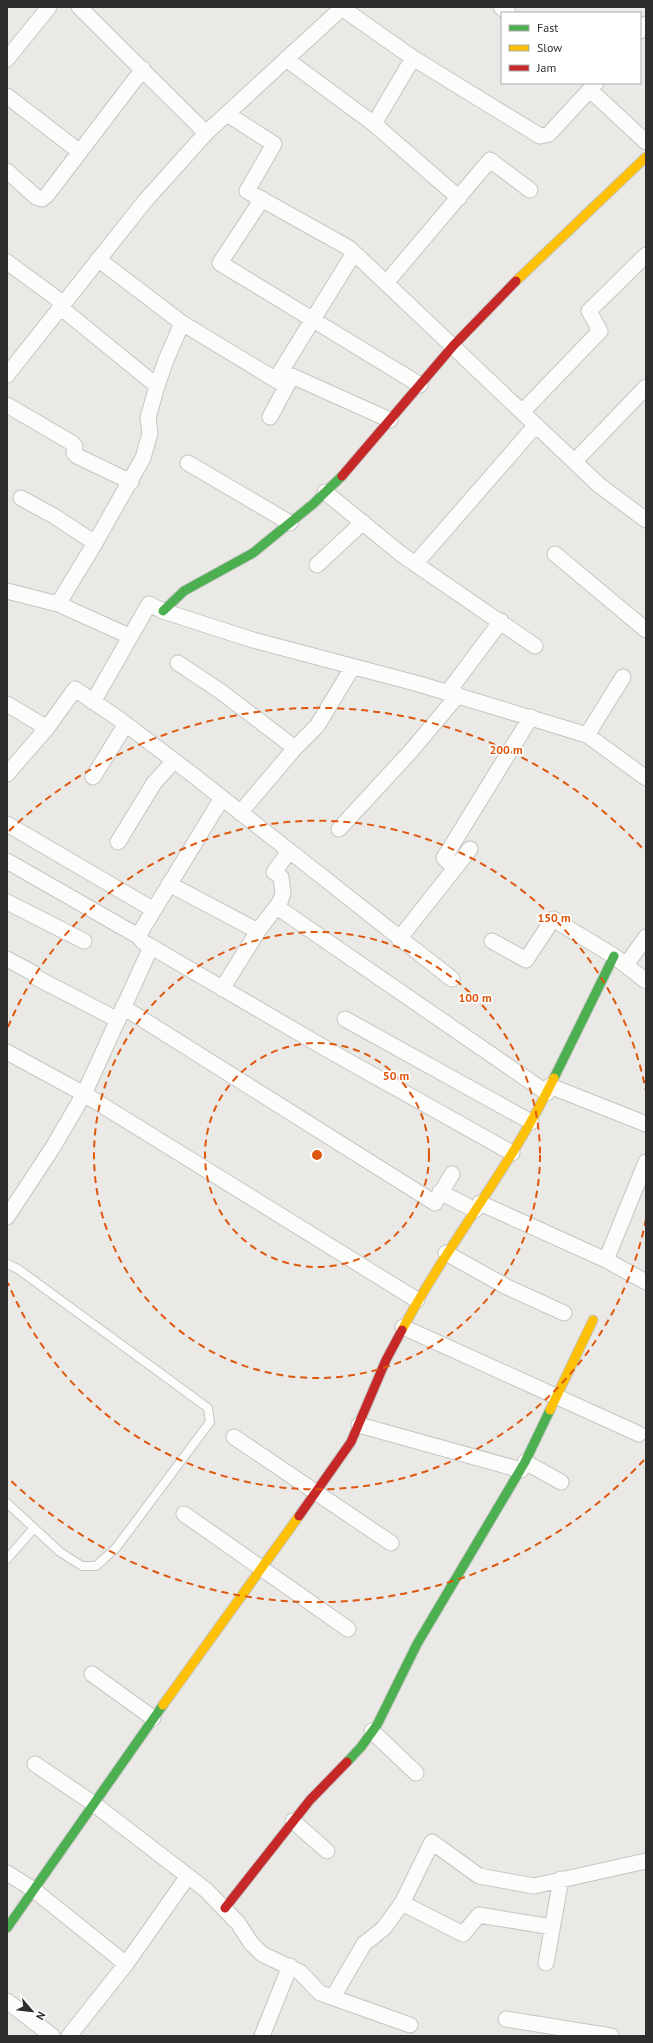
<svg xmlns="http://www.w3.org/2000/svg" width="653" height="2043" viewBox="0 0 653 2043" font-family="'PT Sans',sans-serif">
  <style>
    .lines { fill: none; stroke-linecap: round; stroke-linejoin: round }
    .lane-casing { stroke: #c5c5c5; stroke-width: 10 }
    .street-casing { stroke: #c5c5c5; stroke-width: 17 }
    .fast-casing { stroke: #c5c5c5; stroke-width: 11 }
    .slow-casing { stroke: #c5c5c5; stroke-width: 11 }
    .jam-casing { stroke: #c5c5c5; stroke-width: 11 }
    .lane { stroke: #fcfcfb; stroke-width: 8 }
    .street { stroke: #fcfcfb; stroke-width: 15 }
    .fast { stroke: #4caf50; stroke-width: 9 }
    .slow { stroke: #ffc107; stroke-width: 9 }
    .jam { stroke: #c62828; stroke-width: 9 }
    .ring { fill: none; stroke: #df570e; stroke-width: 2; stroke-dasharray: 7 5 }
    .centre { fill: #df570e; stroke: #fff; stroke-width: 2 }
    .ring-label { font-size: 12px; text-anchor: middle; font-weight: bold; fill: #df570e; stroke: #fff; stroke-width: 3.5; stroke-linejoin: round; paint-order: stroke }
  </style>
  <rect width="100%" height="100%" fill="#eae9e5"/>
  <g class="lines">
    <!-- lane casing -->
    <g class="lane-casing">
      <path id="lane" d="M7,1264L18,1269L208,1408L210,1422L116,1548L96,1566H82L60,1552L7,1503
        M7,1559L34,1528"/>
    </g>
    <!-- street casing -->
    <g class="street-casing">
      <path id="street" d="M79,7L206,133
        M501,7L508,13
        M342,8L413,58L540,136L549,134L596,83
        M640,31L646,24
        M7,59L49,7
        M286,59L374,124L459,198
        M590,90L646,142
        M7,96L80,152
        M227,114L274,144L247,191L349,248L599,485L646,520
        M374,124L413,58
        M7,171L36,197L42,199L47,195L143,69
        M262,199L220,263L420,385
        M98,259L182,323L286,386
        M7,262L63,303
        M386,283L490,160L530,190
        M60,307L157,386
        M7,375L145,201L206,133L343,7
        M276,379L354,253
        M7,405L72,443L75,446L74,453L77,456L131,482
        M522,412L600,331L589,311L646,255
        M270,417L292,376L390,420
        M575,461L646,387
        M188,463L290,523
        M325,492L401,554L535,646
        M21,498L54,516L95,543
        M555,554L646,630
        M416,563L536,425
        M317,565L363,522
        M7,591L58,604L129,636
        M58,604L95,543L143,458L150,433L148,418L157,386L166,360L182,323
        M178,663L220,691L295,748
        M448,692L501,621
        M93,702L149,604L163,611L253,640L419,684L587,735L646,778
        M7,704L47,728
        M587,735L623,677
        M7,774L47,728L75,689L119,719L193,775L452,979
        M93,777L126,724
        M240,813L295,748L317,726L352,668
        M7,824L154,910
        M339,829L411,751L458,695
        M118,842L154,783L174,761
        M7,861L138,936L143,942L330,1051L512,1153
        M455,868L444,858L531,717
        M169,884L258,931
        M7,902L84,941
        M277,907L547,1093
        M138,936L222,798
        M399,939L470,849
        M492,941L526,960L553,919L614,956L646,981
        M7,959L33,973L37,978L118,1020
        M626,965L646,937
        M222,989L258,931L280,902L283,893L281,877L274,872L289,852
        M123,1007L435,1203L452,1174
        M345,1019L531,1122
        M7,1052L84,1094L417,1300
        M550,1086L646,1124
        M440,1192L475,1210
        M480,1203L606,1260L646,1282
        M7,1217L53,1147L84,1094L151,947
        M446,1253L507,1287L564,1313
        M606,1260L646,1162
        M403,1327L639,1434
        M359,1425L521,1470
        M234,1437L391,1543
        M525,1462L561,1482
        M184,1514L348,1629
        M92,1674L153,1718
        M372,1731L416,1773
        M35,1764L94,1804L206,1890L238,1923L251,1943L262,1954L300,1972L320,1993L410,2025
        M293,1821L327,1851
        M7,1873L34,1890L126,1964
        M402,1903L463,1934L479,1915L552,1927
        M546,1963L561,1879
        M333,1997L364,1944L384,1928L402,1903L432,1842L479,1876L534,1886L646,1861
        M7,2001L52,2036
        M506,2019L611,2036
        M69,2036L126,1964L188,1876
        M262,2036L290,1966"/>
    </g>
    <!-- fast casing -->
    <g class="fast-casing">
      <path id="fast" d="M163,611L184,591L253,553L313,504L342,476
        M554,1078L614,956
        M347,1762L361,1747L377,1725L417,1644L525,1462L550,1410
        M7,1928L163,1705"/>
    </g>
    <!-- slow casing -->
    <g class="slow-casing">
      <path id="slow" d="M516,281L646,157
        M402,1330C448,1243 511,1167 554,1078
        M550,1410L593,1320
        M163,1705L299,1516"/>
    </g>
    <!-- jam casing -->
    <g class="jam-casing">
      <path id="jam" d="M342,476L453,346L516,281
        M299,1516L351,1442L386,1360L402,1330
        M225,1908L310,1800L347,1762"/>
    </g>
    <!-- lane -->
    <use href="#lane" class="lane"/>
    <!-- street -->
    <use href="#street" class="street"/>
    <!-- fast -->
    <use href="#fast" class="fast"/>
    <!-- slow -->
    <use href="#slow" class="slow"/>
    <!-- jam -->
    <use href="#jam" class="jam"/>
  </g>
  <!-- distance rings -->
  <g class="ring">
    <circle cx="317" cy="1155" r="112"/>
    <circle cx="317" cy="1155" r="223"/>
    <path d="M646 1219A335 335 0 0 1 8 1283M8 1027A335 335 0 0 1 646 1091"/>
    <path d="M644 1460A447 447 0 0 1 9 1479M9 831A447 447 0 0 1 644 850"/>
  </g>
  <circle cx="317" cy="1155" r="6" class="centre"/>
  <g class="ring-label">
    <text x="506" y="754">200 m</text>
    <text x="554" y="922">150 m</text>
    <text x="475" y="1002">100 m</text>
    <text x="396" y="1080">50 m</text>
  </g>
  <!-- border -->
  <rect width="653" height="2043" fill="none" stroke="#2e2e2e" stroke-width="16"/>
  <!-- legend -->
  <rect x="501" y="12" width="140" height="72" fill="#ffffff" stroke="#ababab"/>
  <rect x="509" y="25" width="20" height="6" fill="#4caf50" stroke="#ababab"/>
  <text x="537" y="32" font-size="12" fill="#2e2e2e">Fast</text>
  <rect x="509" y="45" width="20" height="6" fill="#ffc107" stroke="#ababab"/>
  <text x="537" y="52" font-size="12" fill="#2e2e2e">Slow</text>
  <rect x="509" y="65" width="20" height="6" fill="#c62828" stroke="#ababab"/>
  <text x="537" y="72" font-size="12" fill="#2e2e2e">Jam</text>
  <!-- north arrow -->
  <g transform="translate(32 2011) rotate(118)" stroke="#ffffff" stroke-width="3" paint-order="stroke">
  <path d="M0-3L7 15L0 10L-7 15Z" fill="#2e2e2e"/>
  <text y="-6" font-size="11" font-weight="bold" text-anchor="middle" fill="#2e2e2e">N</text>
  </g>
</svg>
